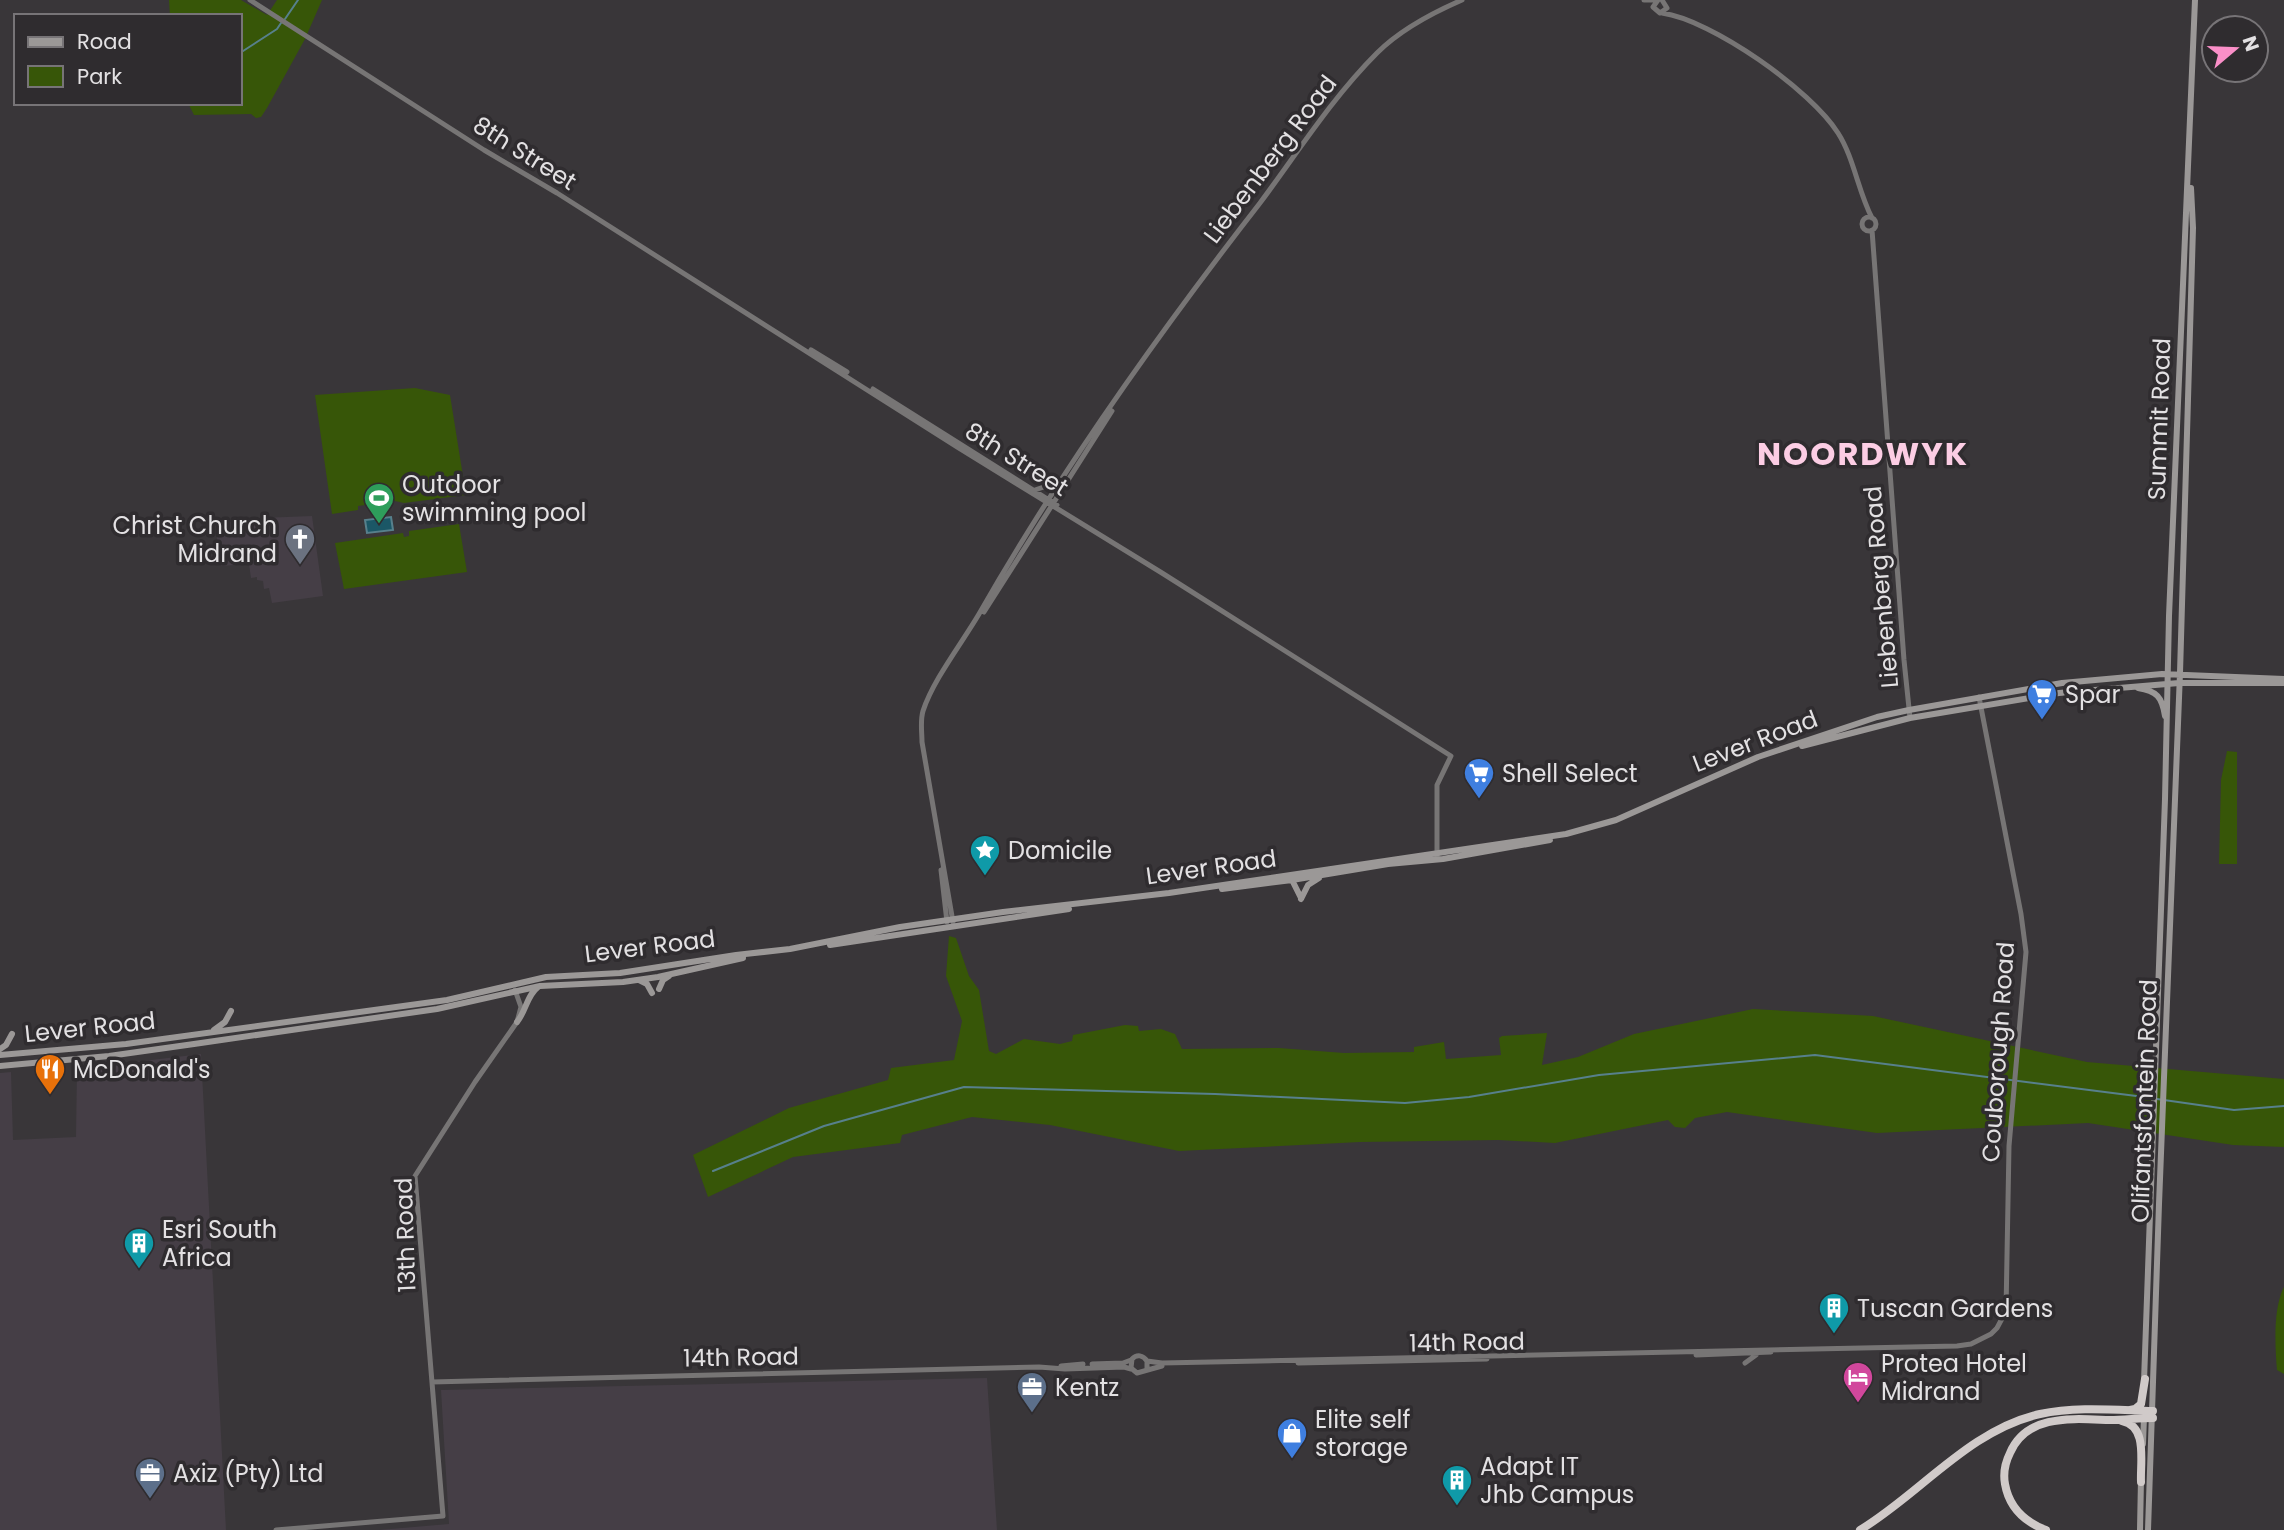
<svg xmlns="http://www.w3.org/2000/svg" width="2284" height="1530" viewBox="0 0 2284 1530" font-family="Poppins,sans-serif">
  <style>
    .built { fill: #453e46 }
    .green { fill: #375608 }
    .water { fill: #1b5766; stroke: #57808c; stroke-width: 2 }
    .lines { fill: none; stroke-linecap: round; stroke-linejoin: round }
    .stream { stroke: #57808c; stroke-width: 2 }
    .tertiary { stroke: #777575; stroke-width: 5 }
    .secondary { stroke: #9b9897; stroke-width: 6 }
    .motorway { stroke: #d0cac9; stroke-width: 8 }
    .labels { text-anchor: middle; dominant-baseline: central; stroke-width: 7; stroke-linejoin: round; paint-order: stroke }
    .street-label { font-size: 24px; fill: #e3e1e3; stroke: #2f2c2f }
    .poi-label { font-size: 24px; fill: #e3e1e3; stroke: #2f2c2f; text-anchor: start }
    .district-label { font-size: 32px; font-weight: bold; letter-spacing: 2px; fill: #fccde4; stroke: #2f2c2f }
  </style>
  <rect width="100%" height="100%" fill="#393639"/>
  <!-- built -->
  <path class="built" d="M312,516L323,596L272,603L269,588L264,589L263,581L257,580V577L251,578L249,564L221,566L215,524L261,518Z
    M201,1054L226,1530H0V1073L11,1072L13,1140L76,1137L77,1069Z
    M987,1378L997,1530H379L449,1524L441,1390Z"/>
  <!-- green -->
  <path class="green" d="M169,0H241L267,15L277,0H322L305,39L267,108L261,117L256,118L251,114L194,115L188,103H240V16H170Z
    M415,388L450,395L466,495L404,503L395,501L358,506V510L332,514L315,395Z
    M459,524L467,572L344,589L335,543L403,533L404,537L409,536V531Z
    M2227,751L2237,752V864H2219L2221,780Z
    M949,936L956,938L969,976L979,990L989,1051L996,1054L1024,1039L1060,1044L1072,1041L1073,1035L1125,1025L1138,1026L1139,1031L1161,1029L1175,1034L1182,1049L1279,1048L1344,1053L1414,1052V1047L1444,1042L1446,1059L1501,1055L1499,1038L1502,1036L1547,1033L1542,1065L1578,1057L1634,1034L1753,1009L1873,1016L2087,1062L2284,1079V1147L2233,1145L2088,1123L1877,1133L1727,1112L1695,1118L1685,1128L1675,1127L1668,1120L1555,1143L1498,1140L1360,1142L1179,1151L1050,1125L972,1117L902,1135L900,1143L793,1157L708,1197L693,1155L789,1108L888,1080L891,1068L954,1060L962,1021L946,976Z
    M2284,1287V1374L2277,1370C2275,1346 2273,1308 2284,1287Z"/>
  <!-- water -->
  <path class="water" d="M391,517L393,530L367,533L365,520Z"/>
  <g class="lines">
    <!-- stream -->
    <path class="stream" d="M285,19L298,0
      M240,53L277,29L281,23
      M2157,1099L2234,1110L2284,1106
      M713,1171L824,1126L964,1087L1215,1094L1405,1103L1469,1097L1599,1075L1815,1055L2152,1098"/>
    <!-- tertiary -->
    <path class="tertiary" d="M250,0L484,150L557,193L957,447L1162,573L1451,756L1437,785V857
      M1644,0H1657
      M1658,0L1653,7L1660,13L1667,8L1662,0
      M1662,13C1712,20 1811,90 1838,133C1854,158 1858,191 1872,218
      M1862 224a7 7 0 1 1 14 0a7 7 0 1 1-14 0Z
      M1872,230L1904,660L1910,718
      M811,350L847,372
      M873,389L1057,505
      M1035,490L1058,482
      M984,612L1112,411
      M941,870L947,922
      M953,922L922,742C922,732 920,721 923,711C933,680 962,643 979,614C1061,470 1158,334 1260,203C1298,152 1332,98 1377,53C1401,29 1432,13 1462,0
      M1696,1355L1771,1352
      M1147,1361L1162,1363L1957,1346L1971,1344L1991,1334L1997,1328L2006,1311L2009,1146L2026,952L2021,914L1979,697
      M1298,1363L1487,1359
      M1745,1363L1756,1355
      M1092,1364L1123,1363L1131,1360
      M1061,1366L1083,1364
      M1147,1369V1361C1143,1355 1137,1354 1132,1359L1131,1368L1137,1373L1162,1366
      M432,1382L1039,1367L1065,1369L1124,1367L1131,1369
      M276,1530L443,1516L415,1176L475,1082L517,1022L521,1007L515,990"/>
    <!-- secondary -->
    <path class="secondary" d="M2138,688C2157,691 2162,697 2165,716
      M1802,746L1910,718L2059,693L2179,683H2284
      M1292,880L1301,898
      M1222,889L1292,880L1388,864L1443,859L1550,840
      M1301,899L1308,885L1319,878
      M830,945L1069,909
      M639,980L647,984L652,993
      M659,989L663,980L669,976
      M517,1022C526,1011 527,995 538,987
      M214,1030L225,1022L231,1011
      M0,1049L6,1045L12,1034
      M0,1055L126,1044L447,1000L546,977L620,973L736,955L790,949L900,927L1003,912L1169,893L1566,834L1616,820L1758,757L1877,717L1909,710L2062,683L2162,674L2284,679
      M0,1066L109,1056L194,1044L437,1009L540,986L623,982L658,977L743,958
      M2144,1381L2165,799L2169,616L2195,0
      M2143,1444L2144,1417
      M2140,1530L2141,1479
      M2148,1530L2159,1204L2180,673L2193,228L2191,188"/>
    <!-- motorway -->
    <path class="motorway" d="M2130,1410L2135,1409L2141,1404L2145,1379
      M2122,1421C2148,1426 2140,1462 2141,1482
      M1860,1530C1920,1494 1969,1430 2040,1414C2076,1406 2116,1410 2153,1411
      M2046,1530C2025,1522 2009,1507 2005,1484C2003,1473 2005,1463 2010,1453C2027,1413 2075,1419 2110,1420C2124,1420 2139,1418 2153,1418"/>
  </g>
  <!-- icons -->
  <defs>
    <g id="stadium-pin" transform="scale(1.575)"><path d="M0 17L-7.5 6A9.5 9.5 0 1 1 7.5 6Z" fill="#2e9e5b" stroke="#2f2c2f"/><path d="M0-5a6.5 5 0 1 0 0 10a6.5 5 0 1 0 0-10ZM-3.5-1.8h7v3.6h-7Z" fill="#fff"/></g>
    <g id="church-pin" transform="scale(1.575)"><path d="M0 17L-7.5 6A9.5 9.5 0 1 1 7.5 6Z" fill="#6b7280" stroke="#2f2c2f"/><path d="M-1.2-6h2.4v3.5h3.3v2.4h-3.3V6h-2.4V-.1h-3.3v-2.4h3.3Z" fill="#fff"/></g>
    <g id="supermarket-pin" transform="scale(1.575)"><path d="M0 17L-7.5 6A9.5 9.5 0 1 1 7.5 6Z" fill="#3f7fe0" stroke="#2f2c2f"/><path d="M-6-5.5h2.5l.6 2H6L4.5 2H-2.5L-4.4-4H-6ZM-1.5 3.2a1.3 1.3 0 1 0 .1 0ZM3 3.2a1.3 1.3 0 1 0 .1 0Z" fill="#fff"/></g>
    <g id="sight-pin" transform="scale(1.575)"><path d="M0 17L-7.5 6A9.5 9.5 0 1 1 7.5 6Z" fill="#0f9aa8" stroke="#2f2c2f"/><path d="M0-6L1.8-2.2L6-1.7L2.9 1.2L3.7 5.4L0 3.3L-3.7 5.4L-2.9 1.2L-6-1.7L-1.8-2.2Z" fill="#fff"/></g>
    <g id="restaurant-pin" transform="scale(1.575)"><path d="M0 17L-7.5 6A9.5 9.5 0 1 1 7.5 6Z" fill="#e8710a" stroke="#2f2c2f"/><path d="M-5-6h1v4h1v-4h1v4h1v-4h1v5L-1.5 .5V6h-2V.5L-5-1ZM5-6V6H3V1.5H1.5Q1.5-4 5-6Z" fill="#fff"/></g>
    <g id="building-pin" transform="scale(1.575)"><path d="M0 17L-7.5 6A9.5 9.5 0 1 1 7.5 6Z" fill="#0f9aa8" stroke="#2f2c2f"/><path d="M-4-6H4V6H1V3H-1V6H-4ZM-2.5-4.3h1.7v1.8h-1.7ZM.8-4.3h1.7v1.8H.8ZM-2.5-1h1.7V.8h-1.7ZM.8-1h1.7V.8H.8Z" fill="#fff"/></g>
    <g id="hotel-pin" transform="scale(1.575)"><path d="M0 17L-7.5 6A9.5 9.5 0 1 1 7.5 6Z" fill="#d1479c" stroke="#2f2c2f"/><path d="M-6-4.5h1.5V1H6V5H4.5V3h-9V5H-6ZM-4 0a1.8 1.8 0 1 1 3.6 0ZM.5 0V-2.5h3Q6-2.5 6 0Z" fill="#fff"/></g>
    <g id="office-pin" transform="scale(1.575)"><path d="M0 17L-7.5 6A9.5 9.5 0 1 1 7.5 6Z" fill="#5c6f8a" stroke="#2f2c2f"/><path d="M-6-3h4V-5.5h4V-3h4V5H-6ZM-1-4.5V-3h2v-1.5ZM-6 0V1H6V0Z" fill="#fff"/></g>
    <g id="shop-pin" transform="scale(1.575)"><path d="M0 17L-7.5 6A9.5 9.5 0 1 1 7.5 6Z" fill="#3f7fe0" stroke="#2f2c2f"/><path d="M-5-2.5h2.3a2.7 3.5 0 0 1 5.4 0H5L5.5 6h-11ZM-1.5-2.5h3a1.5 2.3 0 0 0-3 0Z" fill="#fff"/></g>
  </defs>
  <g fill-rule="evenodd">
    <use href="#stadium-pin" x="379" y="498"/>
    <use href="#church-pin" x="300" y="539"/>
    <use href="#supermarket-pin" x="2042" y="694"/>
    <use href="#supermarket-pin" x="1479" y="773"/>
    <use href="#sight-pin" x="985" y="850"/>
    <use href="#restaurant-pin" x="50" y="1069"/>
    <use href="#building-pin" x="139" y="1243"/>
    <use href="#building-pin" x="1834" y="1308"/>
    <use href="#hotel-pin" x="1858" y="1377"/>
    <use href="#office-pin" x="1032" y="1387"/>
    <use href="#shop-pin" x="1292" y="1433"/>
    <use href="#office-pin" x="150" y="1473"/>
    <use href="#building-pin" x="1457" y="1480"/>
  </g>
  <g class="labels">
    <!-- street labels -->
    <g class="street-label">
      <text transform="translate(525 153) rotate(32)">8th Street</text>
      <text transform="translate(1270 159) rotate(-53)">Liebenberg Road</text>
      <text transform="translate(2159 419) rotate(-88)">Summit Road</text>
      <text transform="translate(1017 459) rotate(32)">8th Street</text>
      <text transform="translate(1881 587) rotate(-95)">Liebenberg Road</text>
      <text transform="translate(1755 741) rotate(-21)">Lever Road</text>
      <text transform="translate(1211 867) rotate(-8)">Lever Road</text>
      <text transform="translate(650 946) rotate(-7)">Lever Road</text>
      <text transform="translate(90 1027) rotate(-6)">Lever Road</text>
      <text transform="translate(1998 1052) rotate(-86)">Couborough Road</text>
      <text transform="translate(2144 1101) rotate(-88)">Olifantsfontein Road</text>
      <text transform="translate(405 1235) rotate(-92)">13th Road</text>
      <text transform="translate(1467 1342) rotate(-1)">14th Road</text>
      <text transform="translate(741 1357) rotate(-1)">14th Road</text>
    </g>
    <!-- poi labels -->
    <g class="poi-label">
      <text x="402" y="484">Outdoor<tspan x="402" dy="28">swimming pool</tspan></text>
      <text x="277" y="525" text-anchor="end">Christ Church<tspan x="277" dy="28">Midrand</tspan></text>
      <text x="2065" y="694">Spar</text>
      <text x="1502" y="773">Shell Select</text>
      <text x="1008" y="850">Domicile</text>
      <text x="73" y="1069">McDonald's</text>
      <text x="162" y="1229">Esri South<tspan x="162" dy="28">Africa</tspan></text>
      <text x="1857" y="1308">Tuscan Gardens</text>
      <text x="1881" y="1363">Protea Hotel<tspan x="1881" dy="28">Midrand</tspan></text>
      <text x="1055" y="1387">Kentz</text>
      <text x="1315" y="1419">Elite self<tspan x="1315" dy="28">storage</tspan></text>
      <text x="1480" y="1466">Adapt IT<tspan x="1480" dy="28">Jhb Campus</tspan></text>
      <text x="173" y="1473">Axiz (Pty) Ltd</text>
    </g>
    <!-- district labels -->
    <g class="district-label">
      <text x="1863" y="453">NOORDWYK</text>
    </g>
  </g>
  <!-- legend -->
  <rect x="14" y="14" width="228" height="91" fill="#2f2c2f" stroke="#777477" stroke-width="2"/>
  <rect x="28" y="37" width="35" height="10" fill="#9b9897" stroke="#777477" stroke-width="2"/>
  <text x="77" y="49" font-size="21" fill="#e3e1e3">Road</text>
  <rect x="28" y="66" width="35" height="21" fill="#375608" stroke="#777477" stroke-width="2"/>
  <text x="77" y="84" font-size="21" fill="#e3e1e3">Park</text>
  <!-- north arrow -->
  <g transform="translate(2235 49) rotate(71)"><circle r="33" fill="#2f2c2f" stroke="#777477" stroke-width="2"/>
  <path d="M0-5L12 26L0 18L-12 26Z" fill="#fa8fc8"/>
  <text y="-10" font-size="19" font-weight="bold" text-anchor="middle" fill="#e3e1e3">N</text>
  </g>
</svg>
